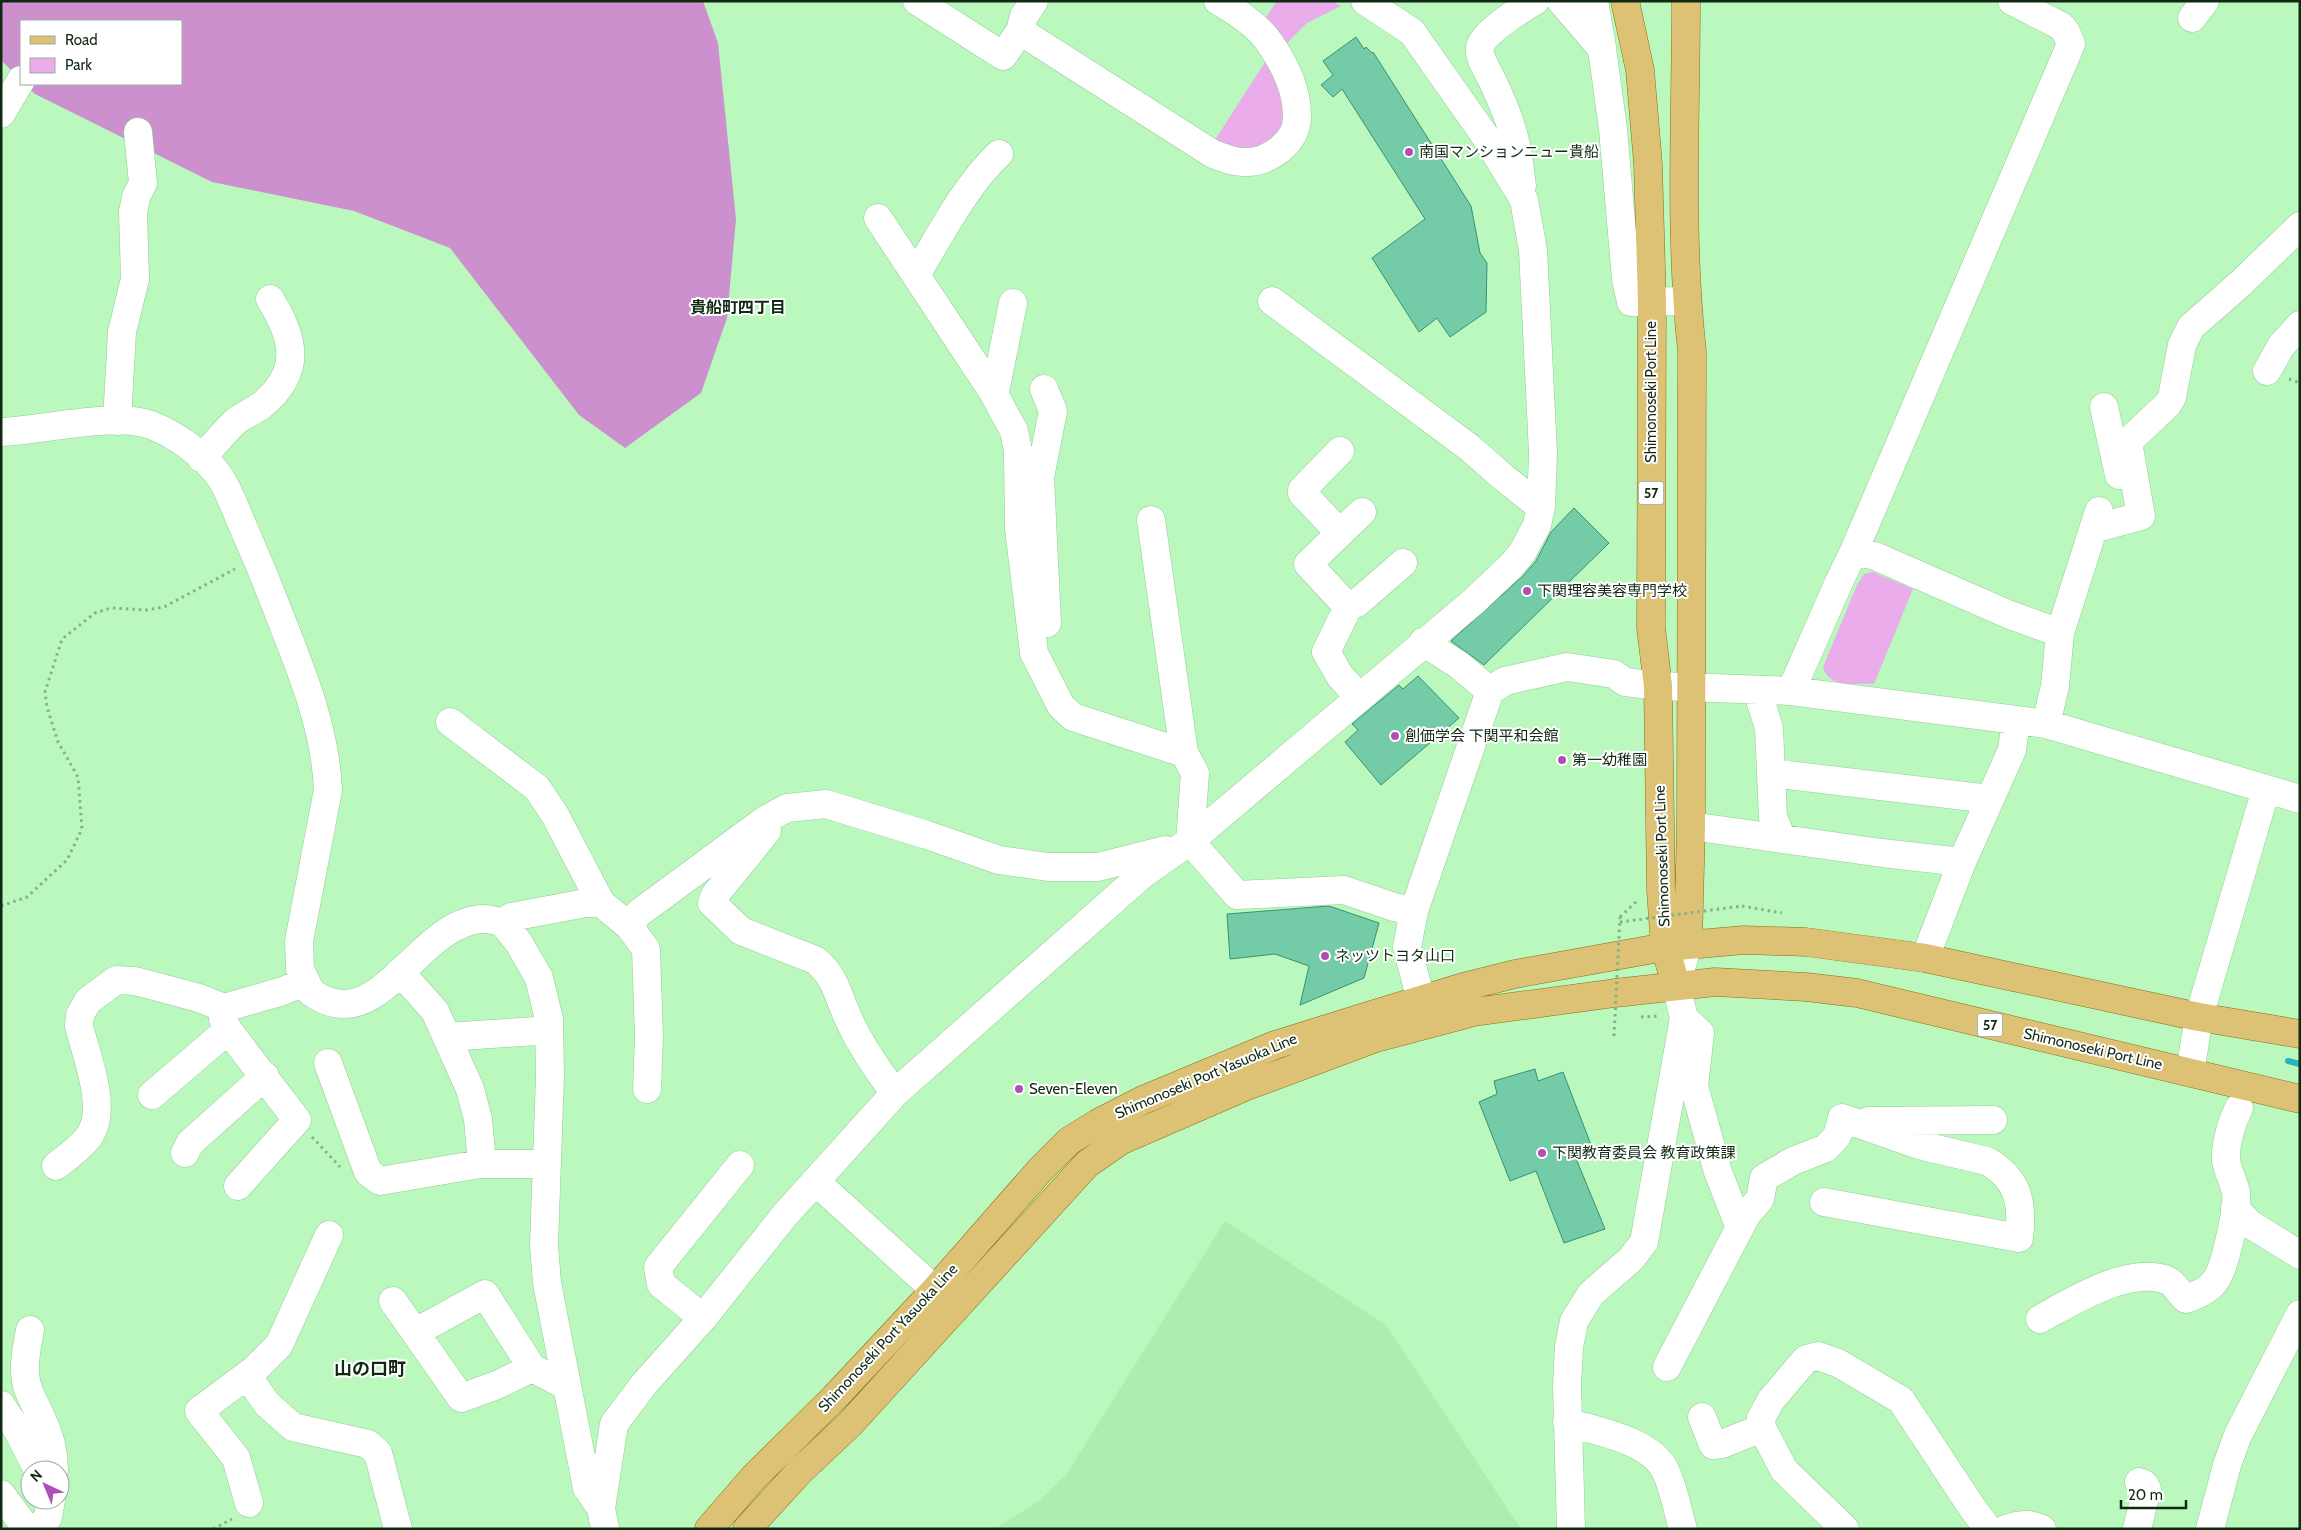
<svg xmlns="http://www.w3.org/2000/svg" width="2301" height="1530" viewBox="0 0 2301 1530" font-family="Cabin,'Noto Sans JP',sans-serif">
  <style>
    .built { fill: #aceeaf }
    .green { fill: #eaaceb }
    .forest { fill: #cd90cf }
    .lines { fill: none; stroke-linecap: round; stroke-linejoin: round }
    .stream { stroke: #2cb3c1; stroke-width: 6 }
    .building { fill: #74cba7; stroke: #399171 }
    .minor-casing { stroke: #91cc94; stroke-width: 29 }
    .major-casing { stroke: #877116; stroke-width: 29 }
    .path { stroke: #82b385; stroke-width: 3; stroke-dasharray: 2.5 4; stroke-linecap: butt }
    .minor { stroke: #fff; stroke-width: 28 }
    .major { stroke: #ddc174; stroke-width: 28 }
    .path-bridge { stroke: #82b385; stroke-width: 3; stroke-dasharray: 2.5 4; stroke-linecap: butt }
    .poi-dot { fill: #b04eb5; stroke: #fff; stroke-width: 2 }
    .labels { text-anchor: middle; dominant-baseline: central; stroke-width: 4; stroke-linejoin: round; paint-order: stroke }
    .shield { fill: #fff; stroke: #58695a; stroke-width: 1 }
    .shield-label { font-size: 14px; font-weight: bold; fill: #112913 }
    .poi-label { font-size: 15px; fill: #112913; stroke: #fff; text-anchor: start }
    .street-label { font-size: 15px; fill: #112913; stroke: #fff }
    .neighbourhood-label { font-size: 16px; font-weight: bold; fill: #112913; stroke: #fff }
    .quarter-label { font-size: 18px; font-weight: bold; fill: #112913; stroke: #fff }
  </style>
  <rect width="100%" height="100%" fill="#bbf8be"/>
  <!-- built -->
  <path class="built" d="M1225,1221L1386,1325L1521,1529H995L1040,1500L1066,1475Z"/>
  <!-- green -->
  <path class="green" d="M1277,1H1332L1341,6L1307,23L1281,49L1264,20Z
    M1267,59L1277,76L1287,114L1278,137L1267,145L1242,151L1213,143Z
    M1873,572L1913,589L1874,684C1855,683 1829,689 1823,667L1857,585L1864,574Z"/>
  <!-- forest -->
  <path class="forest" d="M1,1H703L718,43L736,219L727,318L701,393L625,448L579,415L450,248L354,211L212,182L35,94L24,84H181V21H21V80L1,60Z"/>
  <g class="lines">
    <!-- stream -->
    <path class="stream" d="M2288,1061L2300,1064"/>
  </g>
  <!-- building -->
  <path class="building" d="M1356,37L1364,49L1366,47L1372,53L1373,52L1471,206L1480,253L1487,263L1486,312L1450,337L1437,318L1419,332L1372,258L1425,219L1342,89L1333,97L1321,85L1333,75L1323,61Z
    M1574,508L1609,543L1484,665L1451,641L1523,576L1536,561L1551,532Z
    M1418,676L1459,718L1381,785L1345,742L1358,730L1352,724L1399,685L1403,689Z
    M1329,906L1379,923L1364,978L1300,1005L1309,966L1275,954L1230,959L1227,914Z
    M1535,1069L1538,1081L1563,1072L1593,1150L1575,1156L1605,1229L1564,1243L1536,1171L1510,1181L1479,1102L1497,1094L1494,1081Z"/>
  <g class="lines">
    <!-- minor casing -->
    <g class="minor-casing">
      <path id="minor" d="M917,1L1003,56L1020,31L1024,16L1034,1
        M1561,1L1602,49L1613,129L1626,279L1631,302L1686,301
        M1594,1L1602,47
        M2192,18L2205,1
        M1020,31L1213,154C1223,157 1234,163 1246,162C1269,162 1298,142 1297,116C1297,90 1284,63 1269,42C1256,24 1237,12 1218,1
        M1,114L21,80
        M1522,186C1520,171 1519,155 1515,141C1510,119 1500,96 1490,76C1486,68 1478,56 1480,47C1482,33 1523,8 1535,1
        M878,218L993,392L1014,431L1018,451L1019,528L1034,653L1061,706L1073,717L1184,753L1195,773L1190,841L1237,895L1344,890L1394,907L1414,911
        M916,275C939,237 966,184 999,154
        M1272,301L1470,448L1504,478L1541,507
        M2267,371L2281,346L2300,325
        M1044,389L1053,411L1040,477L1047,623
        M993,392L996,387L1013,303
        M2104,407L2119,475
        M117,421L122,332L135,279L133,212L136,197L143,183L138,132
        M1,432C44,430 113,412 151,425C177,435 204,455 220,477C229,491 235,507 241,522C251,545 261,568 270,591C295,656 325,720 328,790L299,941L300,969L311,992C318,997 327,1002 335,1003C388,1015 425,920 484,919C490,919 497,921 503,923L519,943L539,978L549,1019L550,1076L544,1245L547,1283L587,1488L601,1508
        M1340,451L1302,490V493L1340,533
        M201,458C213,446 224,432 236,421C244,415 254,411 262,405C302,372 295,339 270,299
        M1151,520L1184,753
        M2093,529L2141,516L2129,448L2130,440L2168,404L2172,397L2182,345L2191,327L2241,283L2300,226
        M1854,551L1875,556L2010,615L2060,633
        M1348,607L1357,603L1403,563
        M1423,642L1459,665L1490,691L1505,681L1567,667L1614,674L1625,682L1658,686L1791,691L2016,720L2046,724L2300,799
        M1757,690L1769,728L1773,817L1782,839
        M1791,691L1839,582L1854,551L2071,44L2066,32L2061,26L2012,1
        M1359,697L1340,676L1326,652L1348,607L1308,564L1362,512
        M450,722L537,788L555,815L601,903
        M2046,724L2055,686L2060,633L2099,511
        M1771,773L1990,799
        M1691,826L1882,853L1962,862
        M767,831L715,895L712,903L741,931L815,960C836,976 838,997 849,1020C861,1046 878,1071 895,1093
        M503,923L511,917L586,903H601L629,926L639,913L765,820L787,808L826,804L927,835L999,860L1048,867H1098L1165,850
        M629,926L646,949L649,1037L647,1089
        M1925,958L1962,862L2012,750L2016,720
        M400,972L435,1011L470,1089L478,1119L482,1164
        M224,1008L223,1019L228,1030L297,1120L238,1186
        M1684,1018L1700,1033L1694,1086L1718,1172L1740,1228
        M1427,1023L1407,947L1414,911L1490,691
        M447,1037L536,1031L549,1028
        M328,1063L368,1172L380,1181L480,1164H545
        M2190,1072L2199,1017L2266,789
        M152,1095L228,1030
        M1869,1121L1993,1120
        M185,1153L190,1143L265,1076
        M56,1166C67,1157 82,1147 90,1135C108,1108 86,1055 79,1026L80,1015L88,1001L116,980L135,981L199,998L224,1008L283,991L304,982
        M815,1181L935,1290
        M2235,1208L2250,1224L2300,1255
        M393,1301L461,1398L497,1385L532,1368
        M703,1318L661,1284L658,1267L740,1165
        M2040,1319C2073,1301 2128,1266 2167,1280C2174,1283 2180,1294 2186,1299C2195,1296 2209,1290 2215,1281C2225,1269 2238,1208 2236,1193C2234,1181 2227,1171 2226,1160C2225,1145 2232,1121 2239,1108
        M30,1330C27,1346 23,1364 26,1381C28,1394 36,1405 41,1417C49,1433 54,1452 54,1470
        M416,1332L485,1294L532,1368L567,1386
        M1667,1367L1747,1214L1760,1199L1764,1178L1793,1161L1826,1148L1837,1136L1842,1118L1919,1145L1987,1161C2019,1179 2023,1204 2019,1238L1824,1202
        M247,1375L267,1404L293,1427L368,1444L378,1453L398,1529
        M1,1405L18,1431L38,1470
        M1702,1417L1713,1445L1722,1444L1762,1428
        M1567,1422C1596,1431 1650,1440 1665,1470C1674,1488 1677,1509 1683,1529
        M1,1494L27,1529
        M249,1503L236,1458L199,1411L254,1370L279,1345L329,1235
        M39,1529L48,1517L51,1500
        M605,1529L601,1508L614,1424L645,1383L703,1318L784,1216L895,1093L1143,874L1190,841L1473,602L1511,566L1522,553L1537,525L1541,507L1543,453L1533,250L1524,200L1483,133L1412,32L1365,1
        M1571,1529L1567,1386L1569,1347L1574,1321L1591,1294L1631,1259L1644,1242L1684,1018L1676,985L1688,944
        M1845,1529L1784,1470L1762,1428L1761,1418L1771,1400L1806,1359L1818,1356L1838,1363L1901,1400L1971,1506L1988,1529
        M2006,1529C2020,1524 2029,1523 2042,1529
        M2137,1529L2147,1489L2144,1484L2139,1482
        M2210,1529L2227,1465L2238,1435L2300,1314"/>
    </g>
    <!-- major casing -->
    <g class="major-casing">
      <path id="major" d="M1625,1L1640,70L1648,164L1652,302L1651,628L1658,686L1661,890L1665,947L1676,985
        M1686,1C1686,117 1679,235 1692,351L1691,826L1688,944
        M709,1529L754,1477L835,1397L935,1290L1040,1170L1069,1141L1098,1123L1143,1100L1275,1045L1371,1015L1467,986L1515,974L1665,947L1744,940L1806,942L1925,958L2199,1017L2300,1034
        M747,1529L800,1471L850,1424L1087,1164L1120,1141L1247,1086L1376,1038L1474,1012L1615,993L1715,982L1806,987L1857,993L2300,1099"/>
    </g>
    <!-- path -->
    <path class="path" d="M2289,379L2300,383
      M1,906L27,897L67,860L82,829L78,777L58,742L47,707L45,692L62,639L95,613L111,608L146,610L164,607L235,569
      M1742,906L1782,913
      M1620,917L1638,900
      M1641,1017L1660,1016
      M312,1137L340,1167
      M213,1529L232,1519"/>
    <!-- minor -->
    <use href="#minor" class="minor"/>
    <!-- major -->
    <use href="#major" class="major"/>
    <!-- path-bridge -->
    <path class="path-bridge" d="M1620,922L1742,906
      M1614,1036L1620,917"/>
  </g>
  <!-- markers -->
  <g class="poi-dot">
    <circle cx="1409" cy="152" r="5"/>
    <circle cx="1527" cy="591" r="5"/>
    <circle cx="1395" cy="736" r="5"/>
    <circle cx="1562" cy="760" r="5"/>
    <circle cx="1325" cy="956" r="5"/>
    <circle cx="1019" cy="1089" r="5"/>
    <circle cx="1542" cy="1153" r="5"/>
  </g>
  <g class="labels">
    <!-- shield labels -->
    <g class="shield">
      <rect x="1638.5" y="481.5" width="25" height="23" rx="4"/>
      <rect x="1977.5" y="1013.5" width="25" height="23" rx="4"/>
    </g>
    <g class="shield-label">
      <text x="1651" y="493">57</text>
      <text x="1990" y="1025">57</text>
    </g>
    <!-- poi labels -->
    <g class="poi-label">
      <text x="1419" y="152">南国マンションニュー貴船</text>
      <text x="1537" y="591">下関理容美容専門学校</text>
      <text x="1405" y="736">創価学会 下関平和会館</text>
      <text x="1572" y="760">第一幼稚園</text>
      <text x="1335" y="956">ネッツトヨタ山口</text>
      <text x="1029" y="1089">Seven-Eleven</text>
      <text x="1552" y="1153">下関教育委員会 教育政策課</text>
    </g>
    <!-- street labels -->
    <g class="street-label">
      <text transform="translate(1651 392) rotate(-90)">Shimonoseki Port Line</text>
      <text transform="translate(1662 856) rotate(-92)">Shimonoseki Port Line</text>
      <text transform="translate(2093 1049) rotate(13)">Shimonoseki Port Line</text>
      <text transform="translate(1206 1076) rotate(-23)">Shimonoseki Port Yasuoka Line</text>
      <text transform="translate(888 1338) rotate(-47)">Shimonoseki Port Yasuoka Line</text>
    </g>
    <!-- neighbourhood labels -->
    <g class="neighbourhood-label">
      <text x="738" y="307">貴船町四丁目</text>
    </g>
    <!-- quarter labels -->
    <g class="quarter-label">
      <text x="370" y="1369">山の口町</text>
    </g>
  </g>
  <!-- border -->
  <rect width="2301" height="1530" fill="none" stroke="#112913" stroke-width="5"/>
  <!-- legend -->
  <rect x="20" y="20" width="162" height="65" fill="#ffffff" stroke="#a0a9a1"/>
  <rect x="30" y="36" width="25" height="8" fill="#ddc174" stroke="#a0a9a1"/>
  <text x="65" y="45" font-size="15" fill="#112913">Road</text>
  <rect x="30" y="58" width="25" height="15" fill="#eaaceb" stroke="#a0a9a1"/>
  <text x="65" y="70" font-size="15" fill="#112913">Park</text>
  <!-- north arrow -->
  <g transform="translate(45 1485) rotate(316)"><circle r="24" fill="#ffffff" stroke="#a0a9a1"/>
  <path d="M0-4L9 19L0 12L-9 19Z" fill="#b04eb5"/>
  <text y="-8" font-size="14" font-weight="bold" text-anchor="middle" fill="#112913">N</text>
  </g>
  <!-- scale -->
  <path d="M2121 1500v8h65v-8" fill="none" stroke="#112913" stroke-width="2.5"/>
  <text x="2128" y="1500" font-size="15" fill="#112913" stroke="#ffffff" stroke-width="4" paint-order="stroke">20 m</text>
</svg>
